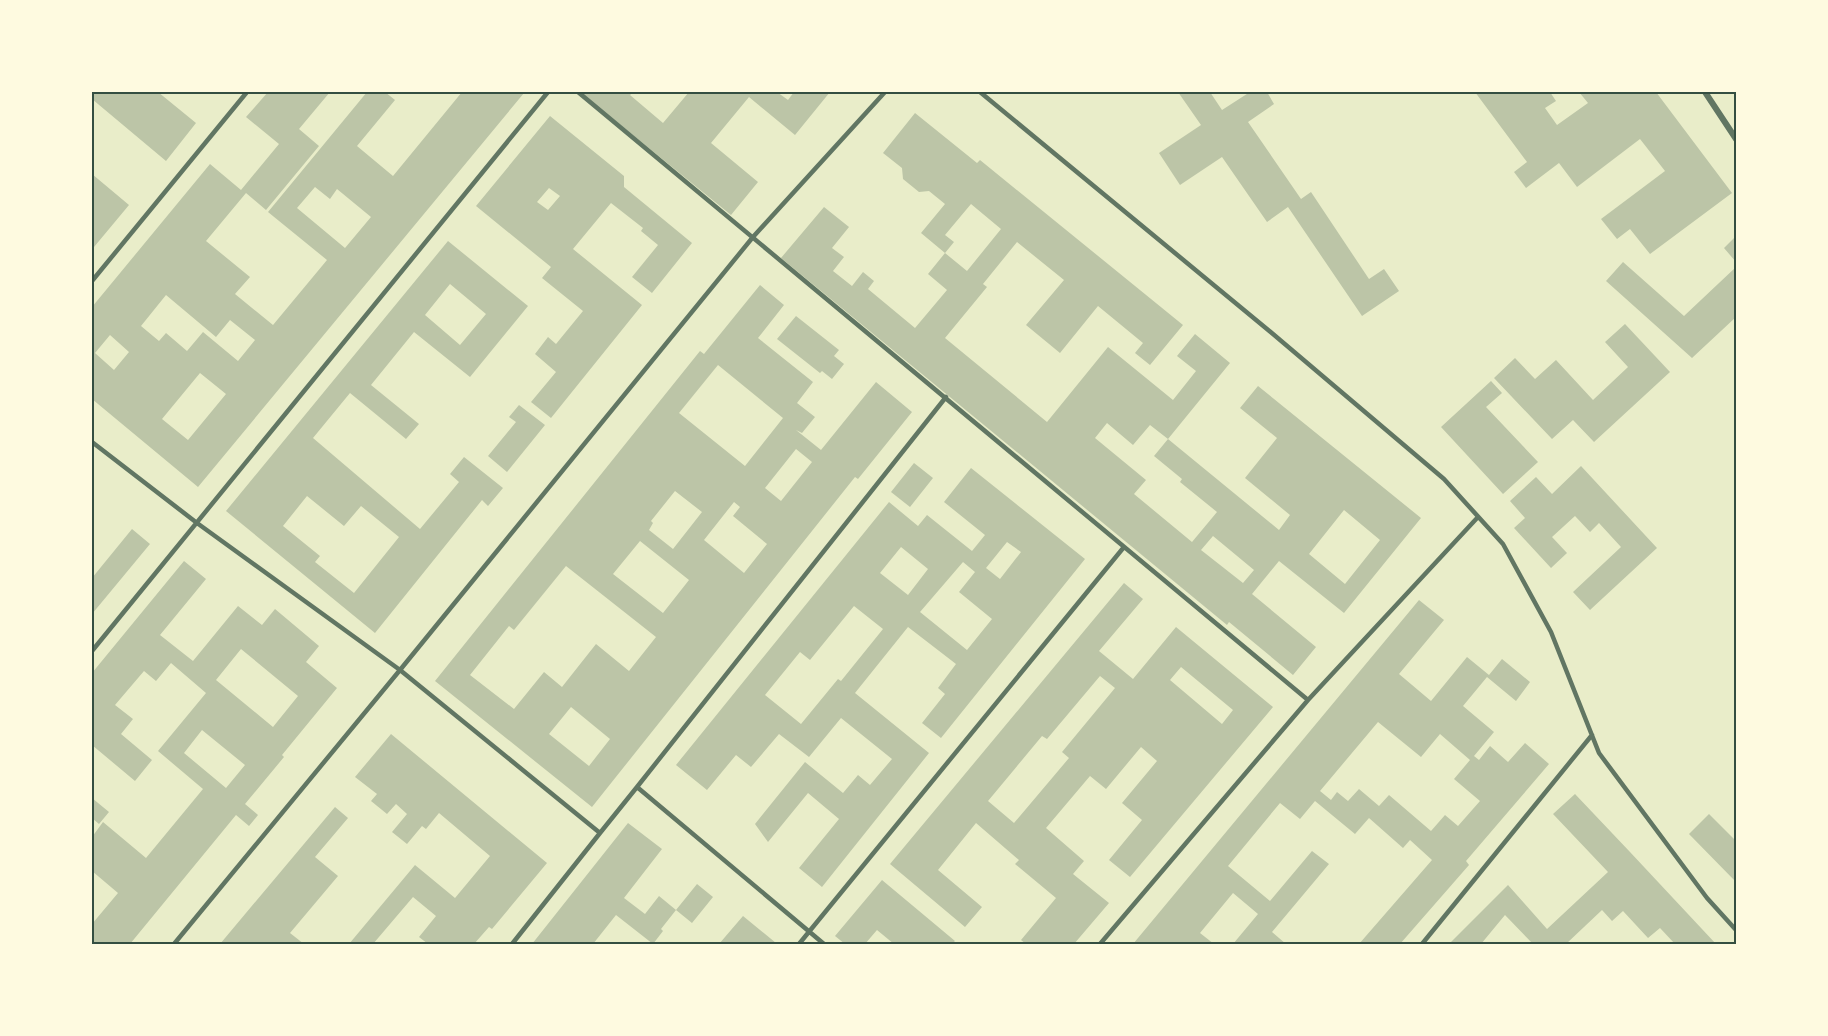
<svg xmlns="http://www.w3.org/2000/svg" width="1828" height="1036" viewBox="0 0 1828 1036" font-family="'Libre Baskerville',serif">
  <style>
    .building { fill: #bcc5a7; fill-rule: evenodd }
    .lines { fill: none; stroke-linecap: round; stroke-linejoin: round }
    .service { stroke: #617663; stroke-width: 4.5 }
    .minor { stroke: #617663; stroke-width: 6 }
    .neatline { fill: none; stroke: #344e41; stroke-width: 2 }
  </style>
  <rect width="100%" height="100%" fill="#e9edc9"/>
  <!-- building -->
  <path class="building" d="M92,92H158L196,123L166,161L92,99Z
    M268,92H330L299,129L319,146L266,210L246,193L206,241L250,277L235,294L273,325L327,260L268,212L367,92H385L395,100L357,146L393,176L462,92L524,93L198,487L92,399V307L210,164L241,190L279,144L246,117ZM315,187L330,199L337,189L371,217L345,248L297,208ZM166,295L216,337L230,320L255,340L238,361L203,332L187,351L166,333L159,341L141,326ZM110,335L129,352L114,370L95,353ZM200,373L226,394L188,440L162,419Z
    M580,92H633L630,95L663,123L689,92H777L788,100L794,92H830L795,135L749,97L711,143L758,182L731,215Z
    M1178,92H1210L1222,110L1250,92H1267L1274,104L1248,122L1301,199L1311,192L1369,279L1384,269L1399,291L1362,316L1288,207L1267,222L1222,157L1180,185L1159,153L1201,125Z
    M1475,92H1550L1556,101L1545,108L1557,125L1588,103L1579,92H1656L1732,193L1650,254L1630,229L1617,239L1601,219L1665,171L1640,139L1577,187L1559,163L1526,188L1514,172L1527,162Z
    M915,113L977,163L980,160L1183,325L1150,365L1135,353L1143,343L1098,306L1060,353L1026,325L1064,280L1017,242L983,284L987,287L945,338L1047,422L1108,347L1173,400L1196,371L1177,356L1195,334L1230,363L1168,439L1150,425L1133,445L1107,423L1095,438L1146,480L1134,494L1192,542L1217,512L1180,482L1182,479L1154,456L1168,439L1279,530L1290,515L1245,478L1277,438L1240,408L1258,386L1421,518L1344,613L1279,561L1252,594L1316,647L1293,675L1229,622L1227,625L781,258L824,207L849,227L832,248L844,257L833,271L852,286L863,272L874,281L868,289L915,328L947,290L928,274L945,253L967,271L1001,229L971,204L945,235L954,242L945,253L921,233L945,204L929,191L919,192L903,179L902,168L883,153ZM1344,510L1380,540L1345,584L1309,554ZM1213,536L1254,570L1243,583L1201,550Z
    M550,116L624,176V187L692,243L652,293L632,277L658,245L641,231L643,228L611,203L573,249L642,305L551,418L531,402L556,372L535,354L548,337L556,344L583,311L542,278L551,267L476,206ZM549,188L560,196L548,210L537,202Z
    M92,174L129,205L94,247L92,245Z
    M1736,236V262L1724,248Z
    M448,241L528,306L470,377L414,332L371,385L419,424L406,439L350,393L313,438L420,529L459,482L450,474L464,457L503,488L488,506L482,500L375,633L226,511ZM450,284L486,314L460,345L425,315ZM307,496L344,526L361,506L399,537L354,593L315,562L320,556L283,526Z
    M1623,262L1684,316L1736,267V317L1692,358L1606,281Z
    M760,285L784,305L758,338L813,382L797,403L815,417L802,433L796,430L821,450L876,382L912,412L858,479L855,477L592,807L435,681L700,351L704,354ZM718,365L783,418L745,466L679,413ZM796,449L812,462L781,501L765,488ZM675,491L702,512L673,549L649,530L653,523L651,521ZM734,502L740,507L733,516L767,544L744,573L704,540ZM640,541L689,580L663,613L613,574ZM566,566L656,637L629,671L596,644L562,687L544,672L514,709L470,675L509,626L514,630ZM571,707L610,739L589,766L549,734Z
    M796,316L839,350L834,356L844,364L832,379L822,371L820,373L777,339Z
    M1625,324L1670,372L1594,442L1573,420L1552,439L1494,378L1515,358L1535,379L1556,360L1593,400L1628,367L1605,342Z
    M1491,381L1502,393L1486,407L1538,462L1503,494L1441,427Z
    M519,405L545,425L507,472L488,456L516,422L509,417Z
    M914,463L933,478L910,507L891,492Z
    M1581,466L1657,548L1590,610L1573,592L1621,547L1599,523L1590,532L1575,516L1552,537L1567,553L1551,568L1514,528L1525,518L1510,501L1536,477L1552,494Z
    M971,468L1085,559L941,738L922,723L945,694L938,688L956,664L908,627L855,693L929,753L822,887L799,868L839,819L808,793L768,842L755,824L805,762L843,793L858,775L870,785L892,759L841,718L809,757L779,734L751,767L736,755L707,790L676,765L889,502L918,526L927,515L972,551L985,535L944,502ZM1007,542L1021,552L1000,579L986,568ZM901,547L928,569L908,595L880,573ZM963,562L975,572L959,592L992,619L967,650L920,612ZM854,606L883,629L841,681L838,679L801,724L765,695L800,652L810,660Z
    M132,529L150,544L92,614V578Z
    M184,561L206,579L160,635L193,661L238,606L262,625L275,609L319,646L306,662L337,688L282,755L284,757L245,804L258,815L249,826L236,815L130,944H92V924L118,893L92,871V837L103,822L146,858L203,789L158,751L206,693L171,663L156,681L144,671L115,705L133,719L121,734L152,760L135,781L92,745V673ZM241,649L298,696L273,727L216,680ZM202,730L245,765L226,788L184,753Z
    M1124,583L1143,599L1099,651L1133,679L1176,627L1273,707L1130,877L1109,860L1142,820L1122,803L1157,761L1141,747L1106,789L1090,776L1046,828L1084,861L1073,874L1109,903L1074,944H1026L1021,940L1056,898L1015,864L1019,860L976,823L938,870L982,907L965,927L890,864ZM1181,667L1233,710L1222,724L1170,680ZM1100,676L1115,688L1062,752L1069,758L1014,823L988,801L1042,736L1047,739Z
    M1419,600L1444,620L1399,674L1431,701L1467,657L1489,675L1502,659L1530,682L1516,701L1487,677L1463,706L1494,732L1474,756L1479,760L1490,746L1508,762L1525,743L1549,764L1466,861L1469,865L1400,944H1359L1432,860L1410,840L1403,848L1369,818L1355,834L1315,801L1300,819L1280,803L1228,866L1270,901L1312,851L1329,864L1272,932L1286,944H1233L1258,914L1233,893L1200,933L1214,944H1133ZM1378,722L1421,757L1440,734L1470,760L1454,779L1480,801L1458,826L1445,815L1431,831L1389,795L1379,806L1359,789L1348,801L1337,792L1331,800L1320,791Z
    M391,734L547,863L492,929L489,927L474,944H428L419,937L436,916L413,897L373,944H349L415,865L455,898L490,856L439,813L426,829L422,826L407,844L392,832L407,814L396,804L387,814L371,801L377,794L355,777Z
    M1575,794L1630,852L1716,944H1675L1660,928L1648,938L1623,911L1612,921L1602,910L1566,944H1533L1505,915L1481,944H1449L1508,885L1547,929L1608,872L1553,814Z
    M92,798L109,812L99,824L92,818Z
    M335,807L348,818L315,857L338,876L290,933L304,944H220Z
    M1709,814L1736,841V882L1689,834Z
    M628,823L662,849L624,898L645,914L659,896L676,910L661,929L663,931L653,944L616,915L593,944H532Z
    M882,880L955,941L953,943L955,944H894L877,930L865,944H845L835,936Z
    M697,884L713,897L692,923L676,910Z
    M743,916L776,943L775,944H719Z"/>
  <g class="lines">
    <!-- service -->
    <path class="service" d="M578,92L1308,700L1100,944
      M980,92L1273,334L1444,479L1503,544L1551,632L1599,753L1707,898L1736,930
      M92,281L247,92
      M92,442L197,523L400,670L600,833L637,787L824,944
      M92,651L548,92
      M1308,700L1478,517
      M637,787L946,397
      M174,944L400,670L753,237L885,92
      M512,944L600,833
      M799,944L1124,547
      M1422,944L1592,735"/>
    <!-- minor -->
    <path class="minor" d="M1705,92L1736,139"/>
  </g>
  <!-- border -->
  <rect width="1828" height="1036" fill="none" stroke="#fefae0" stroke-width="186"/>
  <rect x="93" y="93" width="1642" height="850" class="neatline"/>
</svg>
